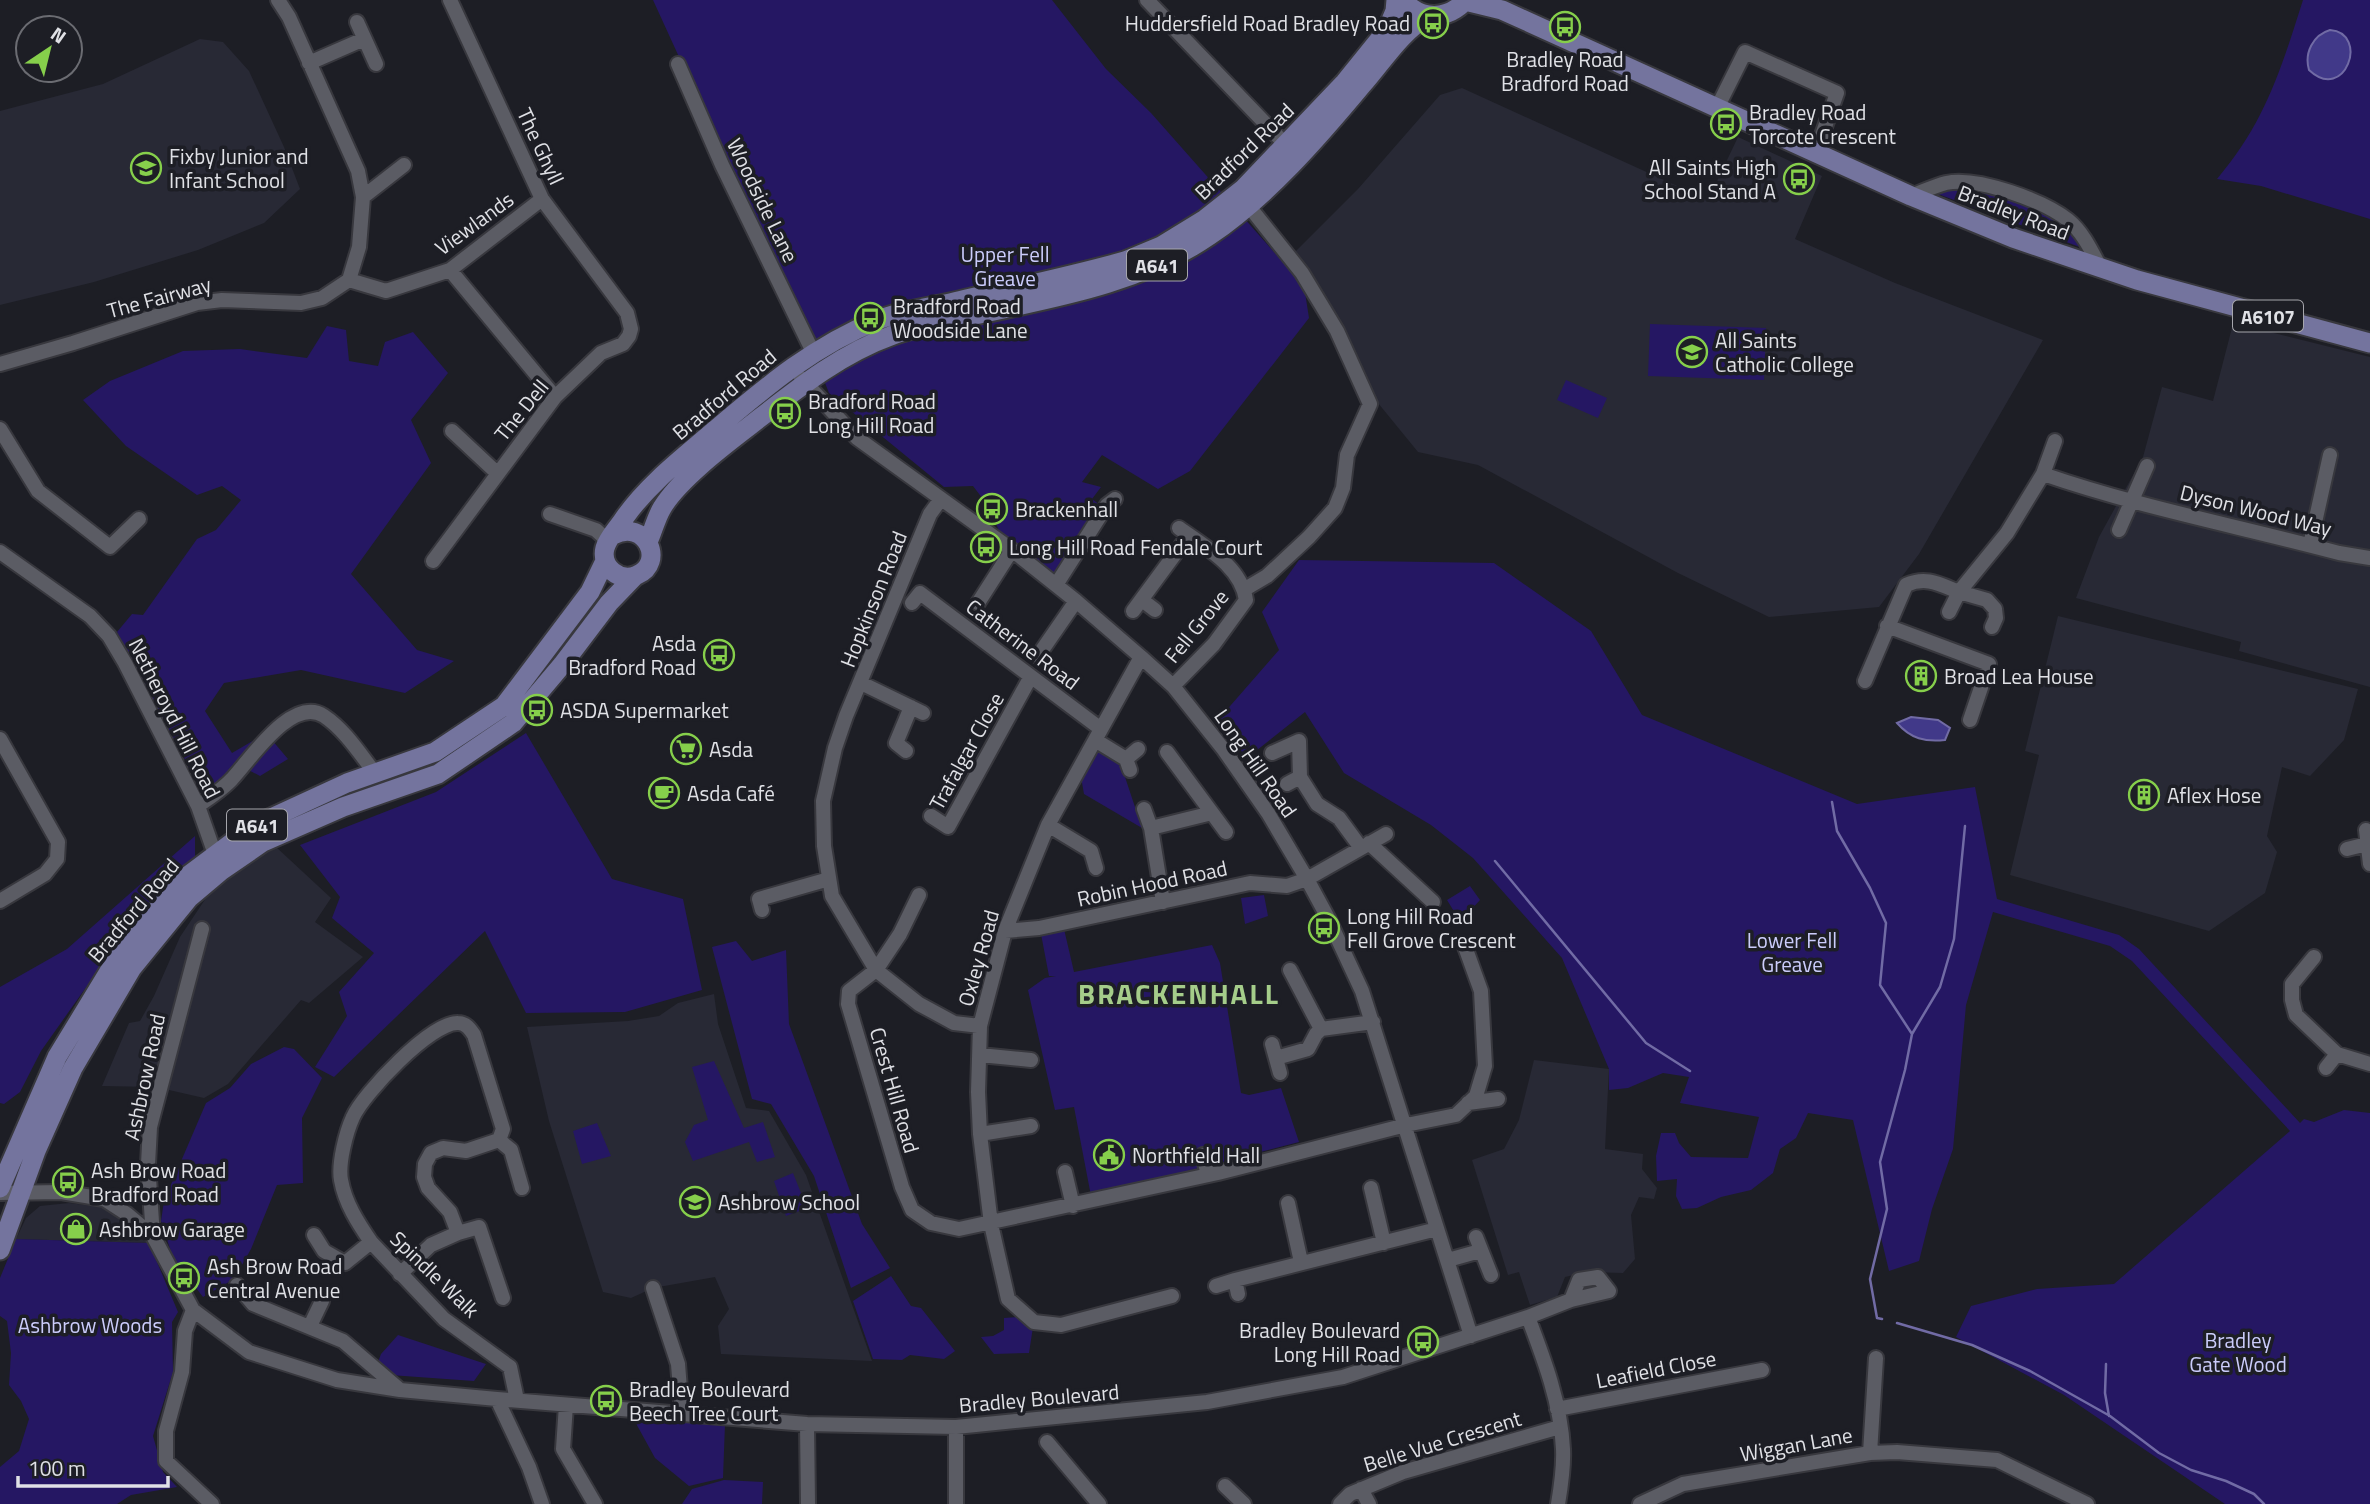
<svg xmlns="http://www.w3.org/2000/svg" width="2370" height="1504" viewBox="0 0 2370 1504" font-family="'Titillium Web',sans-serif">
  <style>
    .built { fill: #282935 }
    .green { fill: #251763 }
    .water { fill: #413989; stroke: #716ba5; stroke-width: 2 }
    .lines { fill: none; stroke-linecap: round; stroke-linejoin: round }
    .stream { stroke: #716ba5; stroke-width: 2.5 }
    .minor-casing { stroke: #38383e; stroke-width: 18 }
    .major-casing { stroke: #38383e; stroke-width: 23 }
    .minor { stroke: #5b5c64; stroke-width: 14 }
    .major { stroke: #74749e; stroke-width: 19 }
    .labels { text-anchor: middle; dominant-baseline: central; stroke-width: 7; stroke-linejoin: round; paint-order: stroke }
    .shield { fill: #1d1e25; stroke: #a6a6ac; stroke-width: 2 }
    .shield-label { font-size: 19px; font-weight: bold; fill: #e0e1e6 }
    .poi-label { font-size: 21px; fill: #e0e1e6; stroke: #1d1e25; text-anchor: start }
    .street-label { font-size: 21px; fill: #e0e1e6; stroke: #1d1e25 }
    .park-label { font-size: 21px; fill: #cbccfb; stroke: #1d1e25 }
    .district-label { font-size: 28px; font-weight: bold; letter-spacing: 2px; fill: #a5cd8a; stroke: #1d1e25 }
  </style>
  <rect width="100%" height="100%" fill="#1d1e25"/>
  <!-- built -->
  <path class="built" d="M200,39L223,42L249,71L284,147L300,189L264,223L198,250L94,282L0,305V111L103,84Z
    M1462,88L1708,200L1738,137L1822,176L1795,239L1895,283L2043,340L1919,554L1879,607L1769,617L1678,573L1478,465L1418,452L1378,403L1293,254L1358,189L1440,95Z
    M2234,320L2270,332L2370,357V687L2239,651L2241,642L2076,598L2099,537L2143,457L2162,387L2213,401Z
    M2058,616L2358,689L2344,740L2310,776L2282,767L2267,836L2277,852L2265,893L2209,931L2010,875L2039,755L2025,751Z
    M276,847L331,898L315,922L363,957L309,1003L301,1000L228,1084L204,1098L156,1087L102,1086L129,1023L140,1021L154,996L180,937L210,892L256,853Z
    M714,994L718,1024L746,1108L769,1111L806,1175L872,1361L721,1354L718,1326L729,1309L715,1277L653,1288L631,1298L603,1292L549,1121L527,1027L628,1021L659,1016L678,1003Z
    M1534,1060L1609,1069L1605,1149L1643,1154L1642,1169L1657,1188L1654,1199L1639,1197L1631,1215L1635,1259L1623,1273L1587,1272L1565,1277L1557,1297L1530,1305L1519,1272L1508,1275L1472,1160L1504,1149L1519,1120Z
    M69,1203L101,1207L120,1218L149,1243L16,1239L26,1218L40,1206Z"/>
  <!-- green -->
  <path class="green" d="M653,0H1052L1106,69L1151,113L1304,286L1309,318L1190,471L1158,489L1102,455L1082,482L1101,487L1092,499L1104,508L1059,571L1054,574L1002,538L989,507L973,486L944,487L829,393L806,335Z
    M2303,0H2370V219L2261,186L2217,179C2265,123 2281,69 2303,0Z
    M1948,188L2001,194L2063,220L2085,249L1938,194Z
    M1650,324L1766,328L1764,380L1648,376Z
    M327,326L346,330L349,361L378,366L385,342L413,332L448,373L411,420L431,463L351,574L417,650L454,661L405,693L301,670L224,683L205,711L232,753L266,733L288,759L260,776L239,765L205,797L117,632L132,614L143,615L197,539L216,530L241,500L222,486L197,495L126,446L83,400L110,381L183,351L240,349L307,358Z
    M1566,380L1607,398L1598,418L1557,400Z
    M1299,560L1494,563L1591,631L1642,715L1857,804L1975,787L1997,899L2119,935L2139,949L2300,1123L2304,1119L2314,1122L2344,1110L2370,1113V1504H2225L2064,1395L1956,1337L1971,1306L2037,1289L2114,1284L2290,1131L2132,961L2110,946L1993,912L1966,1005L1953,1149L1932,1209L1919,1261L1889,1271L1853,1120L1808,1113L1796,1138L1780,1149L1773,1173L1751,1190L1721,1197L1697,1208L1682,1209L1676,1196L1677,1179L1657,1181L1656,1156L1661,1133H1675L1679,1143L1691,1157L1748,1158L1759,1117L1680,1103L1689,1077L1663,1073L1628,1088L1609,1090V1069L1562,958L1473,858L1431,825L1344,773L1305,712L1247,758L1217,721L1279,650L1262,612Z
    M526,733L612,879L683,899L702,990L625,1012L526,1013L485,931L334,1077L315,1067L347,1016L339,992L374,953L332,918L340,897L300,845L436,792Z
    M1097,747L1121,765L1142,828L1084,794L1081,777Z
    M195,836V856L151,901L111,952L41,1051L20,1092L4,1104L0,1103V987L67,949Z
    M1470,886L1480,900L1469,912L1458,918L1447,900Z
    M1264,895L1268,916L1245,924L1241,898Z
    M1064,929L1074,972L1212,945L1220,963L1241,1093L1249,1095L1281,1088L1299,1142L1091,1196L1074,1107L1055,1110L1028,990L1045,978L1056,976H1049L1041,934Z
    M736,941L752,961L786,950L789,1024L862,1224L890,1268L851,1288L814,1176L771,1104L752,1099L712,947Z
    M284,1047L294,1049L322,1078L302,1118L303,1183L277,1185L251,1249L234,1279L203,1297L173,1258L161,1221L164,1201L206,1103L230,1088L251,1064Z
    M714,1061L744,1128L763,1122L775,1157L757,1162L749,1142L693,1161L685,1142L694,1125L708,1120L692,1067Z
    M597,1123L611,1156L582,1164L573,1131Z
    M793,1173L807,1208L786,1216L774,1181Z
    M16,1239L149,1243L178,1312L172,1322L173,1372L153,1436L163,1472L177,1487L131,1495L117,1504H0V1467L19,1451L29,1419L21,1401L9,1385L11,1353L7,1321L0,1316V1278Z
    M891,1276L911,1306L921,1308L955,1351L944,1359L910,1355L902,1360L873,1359L853,1301Z
    M1018,1317L1033,1327L1029,1353L994,1354L981,1337L993,1336L1004,1330V1318Z
    M398,1335L486,1364L474,1381L390,1375L377,1365L381,1354Z
    M633,1418L725,1424L723,1478L689,1486L655,1458Z
    M724,1480L763,1482L762,1504H682L692,1489Z"/>
  <!-- water -->
  <path class="water" d="M2330,30C2370,33 2345,104 2309,70C2304,53 2313,35 2330,30Z
    M1911,717L1938,720L1950,728L1945,740C1925,742 1911,739 1897,723Z"/>
  <g class="lines">
    <!-- stream -->
    <path class="stream" d="M1832,802L1837,831L1870,888L1886,923L1880,985L1912,1034L1905,1070L1880,1162L1887,1209L1870,1279L1877,1318L1882,1319
      M1495,861L1646,1043L1690,1071
      M1912,1034L1940,987L1954,939L1965,826
      M1897,1323L1972,1345L2030,1371L2110,1416L2159,1453L2191,1470L2226,1481L2254,1494L2264,1504
      M2106,1364L2105,1393L2109,1416"/>
    <!-- minor casing -->
    <g class="minor-casing">
      <path id="minor" d="M1147,0L1286,145
        M357,22L376,64
        M309,63L364,39
        M678,64L722,165L813,352
        M1717,108L1745,52L1837,93L1816,152
        M1911,196C1922,192 1934,186 1946,183C1977,176 2044,201 2068,220C2083,232 2092,252 2101,269
        M363,197L404,165
        M450,270L555,397
        M349,280L386,291L450,270L542,199
        M0,364L73,343L197,303L222,300L301,303L322,298L349,280L359,247L363,197L358,171L289,17L278,0
        M801,378L857,438L1012,550L1076,601L1141,657L1173,686L1224,750L1268,813L1307,879L1328,918L1362,991L1471,1336
        M0,429L38,491L110,547L139,519
        M452,431L497,473
        M2043,474L2055,441
        M941,499L930,514L846,716L835,748L823,801L824,846L832,896L876,970L919,1004L954,1023L980,1026
        M550,514L596,530L608,541
        M2119,530L2147,466
        M2310,545L2330,455
        M0,552L90,616L109,636L125,663L198,806L218,863
        M433,561L555,397L601,353L623,344L629,336L631,329L627,313L542,199L450,0
        M1056,585L1107,505L1115,499
        M1245,589L1267,576L1309,537L1335,508L1343,488L1347,455L1370,404L1337,331L1302,273L1248,205
        M1142,600L1155,610
        M912,603L920,593L1101,729
        M978,603L1012,550
        M1133,611L1189,535
        M1949,612L1959,592L1987,600L1995,609L1996,618L1992,627
        M1887,626L1989,664L1970,720
        M1038,656L1076,601
        M1141,657L1048,825L1005,931L980,1026L978,1092L980,1134L991,1224L1008,1299L1034,1322L1061,1325L1172,1296
        M1865,681L1906,585C1926,576 1939,584 1959,592L2007,533L2043,474C2138,507 2242,527 2339,553L2370,558
        M861,683L923,713
        M1173,686L1214,644L1246,600C1241,566 1205,547 1179,528
        M0,739L58,842L57,859L45,874L0,901
        M1095,740L1126,759L1130,770
        M906,751L896,743L911,707
        M1167,752L1212,813
        M1272,753L1299,741L1300,777L1317,804L1339,818L1361,848
        M1126,759L1138,749
        M1287,784L1300,777
        M198,806C209,798 223,789 232,779C250,760 292,695 324,716C345,730 360,754 375,773
        M1144,809L1151,828L1163,902
        M931,816L948,827L1030,678
        M1048,825L1091,851L1096,868
        M1151,828L1212,813L1226,832
        M2366,830L2370,864
        M1369,843L1433,902
        M2347,849L2367,844
        M919,895L900,934L876,970L849,991L848,1004L902,1187L912,1210L931,1223L959,1229L1218,1173L1406,1125L1456,1115L1476,1096L1485,1066L1481,991L1464,944
        M762,910L759,899L829,879
        M1005,931L1039,928L1250,883L1287,886L1307,879L1386,834
        M2314,957L2292,984V1000L2296,1015L2337,1054L2370,1064
        M1290,970L1321,1029
        M1272,1044L1280,1073
        M980,1055L1031,1060
        M1276,1058L1308,1049L1316,1034L1321,1029L1373,1022
        M2326,1068L2337,1054
        M1468,1103L1498,1099
        M980,1134L1031,1126
        M499,1140L511,1150L522,1188
        M1203,1155L1208,1175
        M1065,1172L1073,1206
        M1371,1188L1384,1243
        M0,1193L61,1192L104,1199L127,1214L153,1236L193,1310L249,1352L337,1380L400,1390L497,1399L807,1424L956,1427L1207,1402L1343,1377L1528,1317L1571,1300L1609,1291L1598,1277L1579,1280L1571,1300
        M1288,1203L1301,1262
        M314,1235L324,1251L345,1263L371,1242L444,1319L510,1367L517,1400
        M153,1236L148,1164L150,1127L202,929
        M1476,1237L1491,1275
        M371,1242C358,1223 345,1203 341,1180C338,1164 346,1132 353,1117C363,1094 431,1022 458,1023C466,1023 470,1029 474,1035L503,1129L499,1140L466,1151L443,1148L431,1153L425,1164L424,1177L428,1188L450,1212L458,1233
        M1448,1260L1480,1251
        M400,1274L431,1245L458,1233L479,1227L503,1298
        M237,1285L253,1304L343,1341L399,1389
        M1216,1286L1235,1280
        M653,1288L678,1364L682,1414
        M1238,1294L1235,1280L1437,1229
        M193,1310L185,1331L182,1372L166,1431V1461L212,1504
        M1528,1317C1544,1359 1561,1404 1563,1449C1564,1467 1561,1486 1558,1504
        M310,1326L322,1301
        M497,1399L529,1467L542,1504
        M566,1405L563,1449L595,1504
        M1557,1409L1762,1370
        M807,1424L808,1504
        M956,1427V1504
        M1047,1442L1099,1504
        M1870,1453L1897,1452L1997,1460L2087,1504
        M1225,1486L1244,1504
        M1361,1489L1369,1504
        M1340,1504L1350,1494L1403,1472L1560,1427
        M1640,1504L1683,1484L1870,1453L1876,1358"/>
    </g>
    <!-- major casing -->
    <g class="major-casing">
      <path id="major" d="M1403,0C1421,21 1448,20 1466,0
        M1465,1L1502,10L1911,196L2013,238L2137,280L2370,343
        M613,535C646,518 666,563 637,575C620,583 600,567 605,548C608,537 619,527 625,517C649,483 685,456 716,429C768,385 814,346 878,320C900,311 927,308 950,303C1009,289 1068,277 1125,261L1161,246L1205,219L1243,189L1345,82L1387,30L1395,11L1396,0
        M648,542C653,531 656,518 662,508C678,481 721,448 747,428C792,393 837,355 893,335C918,326 944,321 970,316C1053,298 1137,285 1209,236C1268,196 1318,138 1363,84C1384,60 1401,32 1428,16
        M0,1188L57,1057L116,960L182,880L254,826L347,783L435,752L504,706L590,592L605,561
        M0,1250L36,1151L73,1068L132,968L189,898L221,871L263,842L343,807L438,774L513,723L562,665L609,603L635,576"/>
    </g>
    <!-- minor -->
    <use href="#minor" class="minor"/>
    <!-- major -->
    <use href="#major" class="major"/>
  </g>
  <!-- icons -->
  <defs>
    <g id="bus-ring" transform="scale(1.575)"><circle r="9.5" fill="#1d1e25" stroke="#86cf4b" stroke-width="1.5"/><path d="M-5-6H5V4H4V6H2V4H-2V6H-4V4H-5ZM-3.5-4V0h7V-4ZM-3.5 1.2v1.5H-2V1.2ZM2 1.2v1.5H3.5V1.2Z" fill="#86cf4b"/></g>
    <g id="school-ring" transform="scale(1.575)"><circle r="9.5" fill="#1d1e25" stroke="#86cf4b" stroke-width="1.5"/><path d="M0-5L7-2L0 1L-7-2ZM-4 1L0 2.5L4 1V4Q0 6-4 4Z" fill="#86cf4b"/></g>
    <g id="building-ring" transform="scale(1.575)"><circle r="9.5" fill="#1d1e25" stroke="#86cf4b" stroke-width="1.5"/><path d="M-4-6H4V6H1V3H-1V6H-4ZM-2.5-4.3h1.7v1.8h-1.7ZM.8-4.3h1.7v1.8H.8ZM-2.5-1h1.7V.8h-1.7ZM.8-1h1.7V.8H.8Z" fill="#86cf4b"/></g>
    <g id="supermarket-ring" transform="scale(1.575)"><circle r="9.5" fill="#1d1e25" stroke="#86cf4b" stroke-width="1.5"/><path d="M-6-5.5h2.5l.6 2H6L4.5 2H-2.5L-4.4-4H-6ZM-1.5 3.2a1.3 1.3 0 1 0 .1 0ZM3 3.2a1.3 1.3 0 1 0 .1 0Z" fill="#86cf4b"/></g>
    <g id="cafe-ring" transform="scale(1.575)"><circle r="9.5" fill="#1d1e25" stroke="#86cf4b" stroke-width="1.5"/><path d="M-5.5-4.5H6V0H3Q3 3.5 0 3.5H-2.5Q-5.5 3.5-5.5 0ZM3-3.2v2h1.7v-2ZM-6 4.5H4V6H-6Z" fill="#86cf4b"/></g>
    <g id="civic-ring" transform="scale(1.575)"><circle r="9.5" fill="#1d1e25" stroke="#86cf4b" stroke-width="1.5"/><path d="M-.6-6.5H3V-4.5H.6V-3L4-1V1h2V6H-6V1h2V-1L-.6-3ZM-1.2 2.5V6h2.4V2.5Z" fill="#86cf4b"/></g>
    <g id="shop-ring" transform="scale(1.575)"><circle r="9.5" fill="#1d1e25" stroke="#86cf4b" stroke-width="1.5"/><path d="M-5-2.5h2.3a2.7 3.5 0 0 1 5.4 0H5L5.5 6h-11ZM-1.5-2.5h3a1.5 2.3 0 0 0-3 0Z" fill="#86cf4b"/></g>
  </defs>
  <g fill-rule="evenodd">
    <use href="#bus-ring" x="1433" y="23"/>
    <use href="#bus-ring" x="1565" y="27"/>
    <use href="#bus-ring" x="1726" y="124"/>
    <use href="#school-ring" x="146" y="168"/>
    <use href="#bus-ring" x="1799" y="179"/>
    <use href="#bus-ring" x="870" y="318"/>
    <use href="#school-ring" x="1692" y="352"/>
    <use href="#bus-ring" x="785" y="413"/>
    <use href="#bus-ring" x="992" y="509"/>
    <use href="#bus-ring" x="986" y="547"/>
    <use href="#bus-ring" x="719" y="655"/>
    <use href="#building-ring" x="1921" y="676"/>
    <use href="#bus-ring" x="537" y="710"/>
    <use href="#supermarket-ring" x="686" y="749"/>
    <use href="#cafe-ring" x="664" y="793"/>
    <use href="#building-ring" x="2144" y="795"/>
    <use href="#bus-ring" x="1324" y="928"/>
    <use href="#civic-ring" x="1109" y="1155"/>
    <use href="#bus-ring" x="68" y="1182"/>
    <use href="#school-ring" x="695" y="1202"/>
    <use href="#shop-ring" x="76" y="1229"/>
    <use href="#bus-ring" x="184" y="1278"/>
    <use href="#bus-ring" x="1423" y="1342"/>
    <use href="#bus-ring" x="606" y="1401"/>
  </g>
  <g class="labels">
    <!-- shield labels -->
    <g class="shield">
      <rect x="1127" y="249.5" width="60" height="31" rx="5"/>
      <rect x="2233" y="300.5" width="70" height="31" rx="5"/>
      <rect x="227" y="809.5" width="60" height="31" rx="5"/>
    </g>
    <g class="shield-label">
      <text x="1157" y="265">A641</text>
      <text x="2268" y="316">A6107</text>
      <text x="257" y="825">A641</text>
    </g>
    <!-- poi labels -->
    <g class="poi-label">
      <text x="1410" y="23" text-anchor="end">Huddersfield Road Bradley Road</text>
      <text x="1565" y="59" text-anchor="middle">Bradley Road<tspan x="1565" dy="24">Bradford Road</tspan></text>
      <text x="1749" y="112">Bradley Road<tspan x="1749" dy="24">Torcote Crescent</tspan></text>
      <text x="169" y="156">Fixby Junior and<tspan x="169" dy="24">Infant School</tspan></text>
      <text x="1776" y="167" text-anchor="end">All Saints High<tspan x="1776" dy="24">School Stand A</tspan></text>
      <text x="893" y="306">Bradford Road<tspan x="893" dy="24">Woodside Lane</tspan></text>
      <text x="1715" y="340">All Saints<tspan x="1715" dy="24">Catholic College</tspan></text>
      <text x="808" y="401">Bradford Road<tspan x="808" dy="24">Long Hill Road</tspan></text>
      <text x="1015" y="509">Brackenhall</text>
      <text x="1009" y="547">Long Hill Road Fendale Court</text>
      <text x="696" y="643" text-anchor="end">Asda<tspan x="696" dy="24">Bradford Road</tspan></text>
      <text x="1944" y="676">Broad Lea House</text>
      <text x="560" y="710">ASDA Supermarket</text>
      <text x="709" y="749">Asda</text>
      <text x="687" y="793">Asda Café</text>
      <text x="2167" y="795">Aflex Hose</text>
      <text x="1347" y="916">Long Hill Road<tspan x="1347" dy="24">Fell Grove Crescent</tspan></text>
      <text x="1132" y="1155">Northfield Hall</text>
      <text x="91" y="1170">Ash Brow Road<tspan x="91" dy="24">Bradford Road</tspan></text>
      <text x="718" y="1202">Ashbrow School</text>
      <text x="99" y="1229">Ashbrow Garage</text>
      <text x="207" y="1266">Ash Brow Road<tspan x="207" dy="24">Central Avenue</tspan></text>
      <text x="1400" y="1330" text-anchor="end">Bradley Boulevard<tspan x="1400" dy="24">Long Hill Road</tspan></text>
      <text x="629" y="1389">Bradley Boulevard<tspan x="629" dy="24">Beech Tree Court</tspan></text>
    </g>
    <!-- street labels -->
    <g class="street-label">
      <text transform="translate(541 146) rotate(65)">The Ghyll</text>
      <text transform="translate(1244 151) rotate(-44)">Bradford Road</text>
      <text transform="translate(763 200) rotate(64)">Woodside Lane</text>
      <text transform="translate(2014 212) rotate(21)">Bradley Road</text>
      <text transform="translate(474 223) rotate(-36)">Viewlands</text>
      <text transform="translate(159 297) rotate(-15)">The Fairway</text>
      <text transform="translate(724 394) rotate(-40)">Bradford Road</text>
      <text transform="translate(521 410) rotate(-51)">The Dell</text>
      <text transform="translate(2256 510) rotate(14)">Dyson Wood Way</text>
      <text transform="translate(873 599) rotate(-68)">Hopkinson Road</text>
      <text transform="translate(1196 626) rotate(-51)">Fell Grove</text>
      <text transform="translate(1023 644) rotate(37)">Catherine Road</text>
      <text transform="translate(175 718) rotate(63)">Netheroyd Hill Road</text>
      <text transform="translate(966 751) rotate(-61)">Trafalgar Close</text>
      <text transform="translate(1256 763) rotate(55)">Long Hill Road</text>
      <text transform="translate(1152 883) rotate(-12)">Robin Hood Road</text>
      <text transform="translate(133 910) rotate(-50)">Bradford Road</text>
      <text transform="translate(978 958) rotate(-74)">Oxley Road</text>
      <text transform="translate(144 1077) rotate(-78)">Ashbrow Road</text>
      <text transform="translate(895 1090) rotate(74)">Crest Hill Road</text>
      <text transform="translate(435 1274) rotate(44)">Spindle Walk</text>
      <text transform="translate(1656 1369) rotate(-11)">Leafield Close</text>
      <text transform="translate(1039 1398) rotate(-5)">Bradley Boulevard</text>
      <text transform="translate(1442 1441) rotate(-17)">Belle Vue Crescent</text>
      <text transform="translate(1796 1444) rotate(-10)">Wiggan Lane</text>
    </g>
    <!-- park labels -->
    <g class="park-label">
      <text x="1005" y="254">Upper Fell<tspan x="1005" dy="24">Greave</tspan></text>
      <text x="1792" y="940">Lower Fell<tspan x="1792" dy="24">Greave</tspan></text>
      <text x="90" y="1325">Ashbrow Woods</text>
      <text x="2238" y="1340">Bradley<tspan x="2238" dy="24">Gate Wood</tspan></text>
    </g>
    <!-- district labels -->
    <g class="district-label">
      <text x="1179" y="993">BRACKENHALL</text>
    </g>
  </g>
  <!-- north arrow -->
  <g transform="translate(49 49) rotate(35)"><circle r="33" fill="#1d1e25" stroke="#6b6c72" stroke-width="2"/>
  <path d="M0-5L12 26L0 18L-12 26Z" fill="#86cf4b"/>
  <text y="-10" font-size="19" font-weight="bold" text-anchor="middle" fill="#e0e1e6">N</text>
  </g>
  <!-- scale -->
  <path d="M18 1476v10h150v-10" fill="none" stroke="#e0e1e6" stroke-width="3.5"/>
  <text x="28" y="1476" font-size="21" fill="#e0e1e6" stroke="#1d1e25" stroke-width="5" paint-order="stroke">100 m</text>
</svg>
